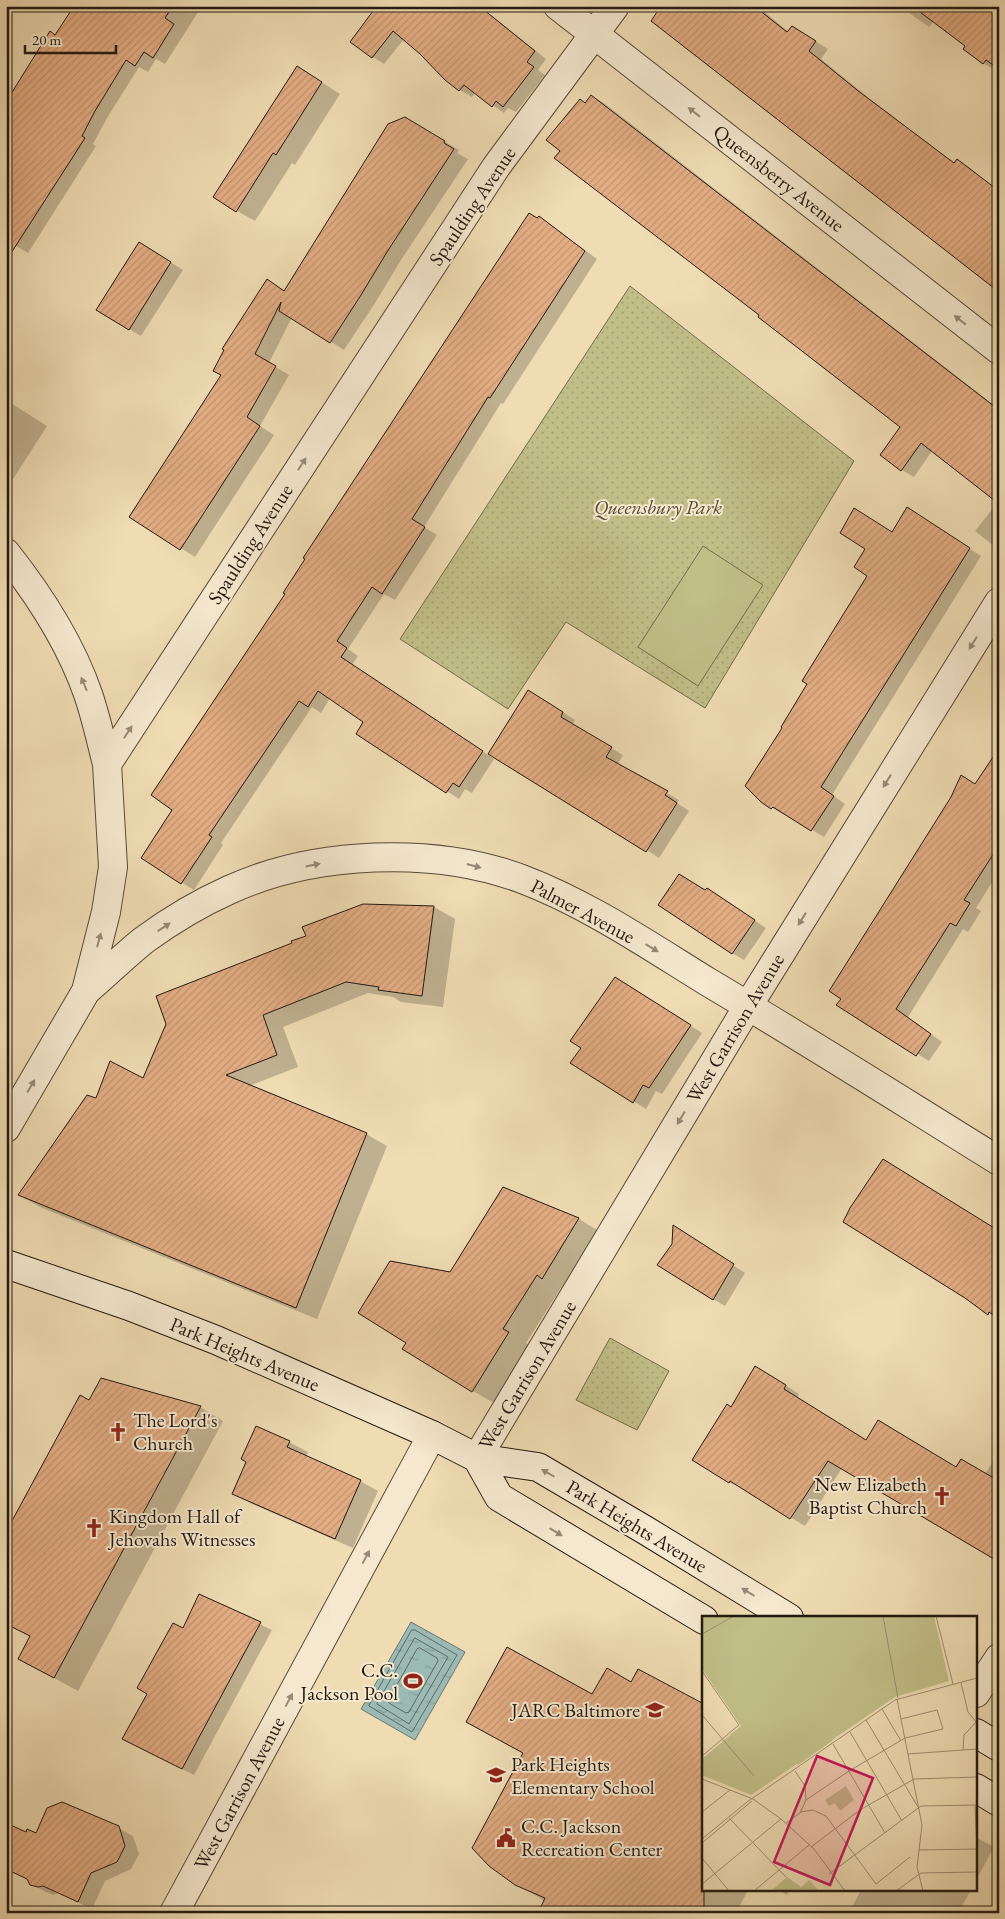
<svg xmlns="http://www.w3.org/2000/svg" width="1005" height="1919" viewBox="0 0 1005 1919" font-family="'EB Garamond',serif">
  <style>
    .green { fill: url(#green-dots); stroke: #726b4c }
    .pitch { fill: #c1be88; stroke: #726b4c }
    .water { fill: url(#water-ripples); stroke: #6b7971 }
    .shadow { fill: #0003 }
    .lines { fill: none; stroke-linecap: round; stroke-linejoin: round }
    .shore { stroke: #5f6961; stroke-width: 1 }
    .building { fill: url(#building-hatch); stroke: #23180f }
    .minor-casing { stroke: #564938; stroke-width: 30 }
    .secondary-casing { stroke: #23180f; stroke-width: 30 }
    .minor { stroke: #f5e8ce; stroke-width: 28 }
    .secondary { stroke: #f5e8ce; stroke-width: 28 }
    .oneway { fill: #968a78 }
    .labels { text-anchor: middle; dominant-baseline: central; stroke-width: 4; stroke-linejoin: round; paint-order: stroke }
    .street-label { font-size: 20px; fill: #23180f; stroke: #f5e8ce }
    .park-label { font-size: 20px; font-style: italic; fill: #524a33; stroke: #f5e8ce }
    .poi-label { font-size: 20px; fill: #23180f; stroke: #f5e8ce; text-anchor: start }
    .inset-road { fill: none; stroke: #9d8e71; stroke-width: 1 }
    .view { fill: #c2185b; fill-opacity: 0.15; stroke: #c2185b; stroke-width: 2.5 }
    .inset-edge { fill: none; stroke: #23180f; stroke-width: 2.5 }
  </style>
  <defs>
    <pattern id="green-dots" width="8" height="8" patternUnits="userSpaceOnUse" patternTransform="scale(1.25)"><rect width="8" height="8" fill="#c1be88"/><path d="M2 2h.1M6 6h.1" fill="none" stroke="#a6a374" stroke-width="1.8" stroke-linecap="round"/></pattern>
    <pattern id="water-ripples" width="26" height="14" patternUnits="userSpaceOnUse" patternTransform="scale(1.25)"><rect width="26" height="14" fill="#9bbab3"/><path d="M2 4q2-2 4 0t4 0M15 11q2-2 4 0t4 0" fill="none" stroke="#859f99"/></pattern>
    <pattern id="building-hatch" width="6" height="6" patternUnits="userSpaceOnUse" patternTransform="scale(1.25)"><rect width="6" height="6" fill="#e2ad83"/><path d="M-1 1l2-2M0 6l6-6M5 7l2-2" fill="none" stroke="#c29470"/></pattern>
  </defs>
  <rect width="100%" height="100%" fill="#efdcb3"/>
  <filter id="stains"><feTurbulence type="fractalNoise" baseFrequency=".004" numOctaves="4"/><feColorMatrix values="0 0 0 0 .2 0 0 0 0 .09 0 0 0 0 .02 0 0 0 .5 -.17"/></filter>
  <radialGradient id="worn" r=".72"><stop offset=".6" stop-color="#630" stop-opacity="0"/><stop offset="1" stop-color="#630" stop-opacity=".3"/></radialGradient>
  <!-- green -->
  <path class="green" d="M630,286L854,461L705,708L566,622L508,709L400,639Z
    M610,1338L669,1371L637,1430L576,1400Z"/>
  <!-- pitch -->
  <path class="pitch" d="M703,546L763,585L698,686L638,647Z"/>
  <!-- water -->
  <path class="water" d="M411,1622L465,1652L415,1740L361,1709Z"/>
  <!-- shadow -->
  <path class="shadow" d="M75,6H202L165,64L156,59L148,72L139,67L107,118L93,144L96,146L28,253L6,240L56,36Z
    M362,6H480L546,59L538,70L545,75L516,112L508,108L504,113L475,93L472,97L460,90L446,79L421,53L404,39L384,64L373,57L372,14Z
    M656,6H757L789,32L804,34L828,49L821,59L870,99L955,164L957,160L969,167L999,193Z
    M899,6H998L997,67L995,70L983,63L967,46L934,21L929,27Z
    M315,78L340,94L295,165L292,163L255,221L237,211Z
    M592,96L604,103L999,409V550L975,531L998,502L932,451L914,477L902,470L901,427L761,315L562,151L586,104Z
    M420,127L459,150L457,153L468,159L401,260L375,303L344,350L292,317L269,363L289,375L260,426L274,435L195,557L131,517L222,375L267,280L285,291Z
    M539,218L551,225L597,259L503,404L501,403L424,527L437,535L395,600L384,594L348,649L358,656L352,665L494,759L472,793L465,789L459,799L357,733L365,722L330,698L321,713L312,707L221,843L223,845L194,890L143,858Z
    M152,251L183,270L141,336L129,329Z
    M6,400L47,426L6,490Z
    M919,516L981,556L832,795L845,804L824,837L785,813L784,815L762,801L784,727L892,533Z
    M541,698L575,720L572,725L623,755L617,765L679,800L677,803L689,811L659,858L647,850Z
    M999,750V871L976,908L981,911L968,932L963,929L908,1017L942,1042L929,1061L838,1005Z
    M706,892L720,897L766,928L744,960L732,953Z
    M363,905L434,907L455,919L443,1007L401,1002L393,997L368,993L283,1027L298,1067L249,1086L366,1134L387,1146L317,1319L40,1207L19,1195L96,1100L144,1080L307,937Z
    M628,986L702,1033L662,1094L656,1091L646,1109L572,1063Z
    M503,1188L579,1219L602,1233L566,1291L561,1288L526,1343L532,1347L496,1404L473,1391L408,1342Z
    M685,1234L745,1273L725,1306L713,1299L674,1244Z
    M770,1375L799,1394L797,1398L866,1441L956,1469L985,1474L999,1452V1561L842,1468L805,1526L744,1489L729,1482L731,1408Z
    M90,1401L200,1407L223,1421L78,1691L43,1672L31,1637L6,1623Z
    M289,1442L308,1452L306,1457L360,1481L378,1491L353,1548L252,1504L234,1493Z
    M200,1596L272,1630L194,1775L136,1746L184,1630Z
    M507,1649L704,1890H748L736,1913H539L545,1901L516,1884L525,1753Z
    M6,1825L26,1834L118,1828L133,1836L139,1854L131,1869L105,1881L92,1909L58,1893L53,1895L46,1892L31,1884L29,1880L11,1871L6,1876Z
    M976,1837L994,1847L976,1880Z
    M779,1890H789L787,1895Z
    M861,1890H971L958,1913H849Z"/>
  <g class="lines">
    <!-- shore -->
    <path class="shore" d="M412,1630H415L457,1655L412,1732L369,1706Z
      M415,1638L448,1657L409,1724L377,1704Z
      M420,1648L437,1658L438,1661L409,1712L406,1713L389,1703L388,1701L417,1649Z"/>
  </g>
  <!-- building -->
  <path class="building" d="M74,6H173L165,18L174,24L153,58L144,52L135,66L126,60L95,111L82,136L85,138L6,261V102L50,31L55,35Z
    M369,6H479L535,51L527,62L534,67L503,107L496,101L492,107L464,85L459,91L445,80L420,54L393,31L372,58L350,42L373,11Z
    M661,6H754L787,32L792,26L816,41L809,51L857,90L954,163L957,159L999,191V292L651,21Z
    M912,6H999V69L986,60L983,64L963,49L965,46Z
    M297,66L322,82L276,155L273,153L236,212L213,197Z
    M591,95L999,410V504L921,443L901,471L880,455L900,427L758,317L759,315L554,158L560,151L546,140L580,99L585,103Z
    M405,117L445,141L444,143L454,149L387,252L361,295L330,343L279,311L281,302L255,354L276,366L247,417L260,426L180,550L129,517L221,375L213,371L224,350L222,349L267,279L284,291L388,124Z
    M529,213L537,218L539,216L585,251L490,398L488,397L412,519L425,527L382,594L372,587L337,641L347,648L341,657L483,751L459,787L453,783L446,793L356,734L363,722L318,691L308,707L299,701L209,835L212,837L181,884L141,858L172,810L151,795L285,594L283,593L305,559L303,558Z
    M139,242L171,262L129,330L96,310Z
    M907,507L970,548L821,787L834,796L811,831L773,807L771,809L761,802L745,786L782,728L781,727L807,684L802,681L867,576L854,567L865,549L840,533L854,508L892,532Z
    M528,690L563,712L561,717L612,747L606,757L668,791L665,795L677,803L646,852L488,754Z
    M999,748V845L964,900L970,903L956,926L950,923L896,1009L931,1034L916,1056L836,1005L841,999L829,991L951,797L961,775L975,784Z
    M679,874L705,890L707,888L755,920L732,954L658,905Z
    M363,904L434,906L422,996L378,990L379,987L346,982L263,1015L277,1055L226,1075L367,1133L296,1308L18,1195L87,1095L96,1098L110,1061L143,1078L166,1024L156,996L292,943L291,941L306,936L302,927Z
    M615,977L691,1025L649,1088L643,1085L633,1103L570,1063L581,1048L570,1041Z
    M883,1159L999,1231V1319L989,1312L988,1315L965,1298L843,1222L850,1208Z
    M503,1187L579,1218L542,1279L537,1275L503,1329L509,1332L472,1392L402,1349L406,1343L358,1313L390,1261L450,1272Z
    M673,1225L734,1264L713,1300L657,1265L672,1244Z
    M755,1366L786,1385L784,1389L866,1440L878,1420L956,1467L961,1459L999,1481V1562L828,1461L790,1519L730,1481L729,1483L692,1460L727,1404L731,1407Z
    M101,1378L201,1406L54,1678L18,1659L30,1636L6,1624V1532L80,1395L89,1400Z
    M256,1426L290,1441L287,1447L361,1480L335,1539L232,1494L246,1462L241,1459Z
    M199,1594L261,1622L182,1769L122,1739L147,1694L137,1688L173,1623L183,1628Z
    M507,1647L592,1694L607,1668L631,1682L638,1669L704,1704V1913H538L545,1898L515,1885L489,1866L472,1848L523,1753L466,1722Z
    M62,1802L119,1826L125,1846L117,1862L91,1873L78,1902L43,1886L38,1887L30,1885L27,1879L6,1869V1823L26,1832L27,1829L36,1833L47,1808Z"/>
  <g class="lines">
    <!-- minor casing -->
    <g class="minor-casing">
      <path id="minor" d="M558,6L999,350
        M6,553C40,596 70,642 88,694C96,717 101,741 107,764
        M86,991C105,975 124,956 144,940C170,921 200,903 229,890C314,851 434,846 522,879C588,904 648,945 708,982C806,1040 902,1101 999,1161
        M6,1128L86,991L106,912L113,867L107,764L496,167L615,6
        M477,1458L748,1006L999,602
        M976,1693L999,1658
        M174,1913L432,1435"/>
    </g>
    <!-- secondary casing -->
    <g class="secondary-casing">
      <path id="secondary" d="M6,1264L129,1306L216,1340L432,1435L477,1458L538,1467L645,1530L789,1618
        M477,1458L499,1497L704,1620
        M976,1733L999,1747
        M976,1788L999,1802"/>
    </g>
    <!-- minor -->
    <use href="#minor" class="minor"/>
    <!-- secondary -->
    <use href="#secondary" class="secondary"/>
  </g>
  <!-- one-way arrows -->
  <defs><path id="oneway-solid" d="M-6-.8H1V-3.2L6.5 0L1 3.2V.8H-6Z" transform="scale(1.25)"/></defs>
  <g class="oneway">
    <use href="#oneway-solid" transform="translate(694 112) rotate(-142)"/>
    <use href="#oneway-solid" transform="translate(960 320) rotate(-142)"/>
    <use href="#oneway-solid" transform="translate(302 464) rotate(-57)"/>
    <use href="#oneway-solid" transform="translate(973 643) rotate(122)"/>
    <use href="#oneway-solid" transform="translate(84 684) rotate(-113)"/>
    <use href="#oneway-solid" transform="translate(128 732) rotate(-57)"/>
    <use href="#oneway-solid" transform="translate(887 781) rotate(122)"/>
    <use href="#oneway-solid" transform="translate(313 865) rotate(-11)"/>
    <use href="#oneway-solid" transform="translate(474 866) rotate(15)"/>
    <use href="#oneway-solid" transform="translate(802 919) rotate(122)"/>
    <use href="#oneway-solid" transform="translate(164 927) rotate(-33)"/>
    <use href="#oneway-solid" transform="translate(99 940) rotate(-75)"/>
    <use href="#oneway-solid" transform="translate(652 948) rotate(31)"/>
    <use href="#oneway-solid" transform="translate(31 1086) rotate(-60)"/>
    <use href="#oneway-solid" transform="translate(681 1118) rotate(121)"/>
    <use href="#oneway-solid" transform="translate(548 1473) rotate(-150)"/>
    <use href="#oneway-solid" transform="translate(556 1532) rotate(31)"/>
    <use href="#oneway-solid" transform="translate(366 1557) rotate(-62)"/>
    <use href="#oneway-solid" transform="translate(748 1592) rotate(-149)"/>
    <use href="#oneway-solid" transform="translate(289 1700) rotate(-62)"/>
  </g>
  <!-- icons -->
  <defs>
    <g id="church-bare" transform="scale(1.5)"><path d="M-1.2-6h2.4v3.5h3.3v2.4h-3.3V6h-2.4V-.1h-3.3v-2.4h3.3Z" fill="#8f2418" stroke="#f5e8ce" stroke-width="2.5" paint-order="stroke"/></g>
    <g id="stadium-bare" transform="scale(1.5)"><path d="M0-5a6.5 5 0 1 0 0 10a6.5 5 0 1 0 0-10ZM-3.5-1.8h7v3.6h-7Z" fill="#8f2418" stroke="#f5e8ce" stroke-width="2.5" paint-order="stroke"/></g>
    <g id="university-bare" transform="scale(1.5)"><path d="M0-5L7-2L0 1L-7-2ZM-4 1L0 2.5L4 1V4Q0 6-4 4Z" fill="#8f2418" stroke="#f5e8ce" stroke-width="2.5" paint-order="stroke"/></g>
    <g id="school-bare" transform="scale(1.5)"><path d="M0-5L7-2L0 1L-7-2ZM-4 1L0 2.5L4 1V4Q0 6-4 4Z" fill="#8f2418" stroke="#f5e8ce" stroke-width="2.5" paint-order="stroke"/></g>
    <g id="civic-bare" transform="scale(1.5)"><path d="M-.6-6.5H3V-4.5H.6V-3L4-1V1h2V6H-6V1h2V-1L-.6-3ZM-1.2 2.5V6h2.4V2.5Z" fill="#8f2418" stroke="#f5e8ce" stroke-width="2.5" paint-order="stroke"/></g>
  </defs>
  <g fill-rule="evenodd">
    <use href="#church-bare" x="118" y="1432"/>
    <use href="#church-bare" x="942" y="1496"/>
    <use href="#church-bare" x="94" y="1528"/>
    <use href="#stadium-bare" x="413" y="1681"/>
    <use href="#university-bare" x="655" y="1710"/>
    <use href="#school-bare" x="496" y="1775"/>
    <use href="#civic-bare" x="506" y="1838"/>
  </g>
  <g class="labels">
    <!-- street labels -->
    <g class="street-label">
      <text transform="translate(779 178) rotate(38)">Queensberry Avenue</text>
      <text transform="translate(472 206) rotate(-56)">Spaulding Avenue</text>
      <text transform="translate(250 544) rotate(-57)">Spaulding Avenue</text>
      <text transform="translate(583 911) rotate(28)">Palmer Avenue</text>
      <text transform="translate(735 1028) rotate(-59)">West Garrison Avenue</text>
      <text transform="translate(245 1354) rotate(23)">Park Heights Avenue</text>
      <text transform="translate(527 1375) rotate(-59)">West Garrison Avenue</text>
      <text transform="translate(637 1526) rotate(31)">Park Heights Avenue</text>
      <text transform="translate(239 1793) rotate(-62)">West Garrison Avenue</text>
    </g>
    <!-- park labels -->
    <g class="park-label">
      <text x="658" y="507">Queensbury Park</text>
    </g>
    <!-- poi labels -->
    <g class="poi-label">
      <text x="133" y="1420">The Lord's<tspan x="133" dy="23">Church</tspan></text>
      <text x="927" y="1484" text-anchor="end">New Elizabeth<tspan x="927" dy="23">Baptist Church</tspan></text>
      <text x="109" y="1516">Kingdom Hall of<tspan x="109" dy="23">Jehovahs Witnesses</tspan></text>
      <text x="398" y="1670" text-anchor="end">C.C.<tspan x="398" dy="23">Jackson Pool</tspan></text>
      <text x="640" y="1710" text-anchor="end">JARC Baltimore</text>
      <text x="511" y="1764">Park Heights<tspan x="511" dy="23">Elementary School</tspan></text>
      <text x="521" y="1826">C.C. Jackson<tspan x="521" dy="23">Recreation Center</tspan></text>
    </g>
  </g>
  <!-- overview -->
  <g transform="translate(702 1616)">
    <rect width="275" height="275" fill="#efdcb3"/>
    <path d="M0,0H232L247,65L193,81L49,179L0,159V143L39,110L0,53ZM144,170L152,184L138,195L133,187L127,190L123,184ZM85,261L99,271L107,264L117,275H69Z" fill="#c1be88"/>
    <path d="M91,0H105L70,99L79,118L99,126L114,120L123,110L164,0H176L130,125L96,149L93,143L100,138L73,130L61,117L57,103L59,86ZM87,264L102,275H79Z" fill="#c1be88"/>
    <path class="inset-road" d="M181,0L196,82M234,0L251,68M0,18L32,0M0,55L37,109L0,140M259,67L266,96L275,107M195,83L220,209L215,251L221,275M180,93L199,125M0,99L52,160M164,104L216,191M148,116L200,205M131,128L183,217M261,134L262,119L275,105M206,138L275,133M93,155L103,170L104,184M0,163L51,183L79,203L112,233L143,275M0,196L28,174M98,196L111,194L124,200L174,268L208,241M27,202L84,261M84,207L98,197L104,184L147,155L203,122L241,113L235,94L199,103M0,223L45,186L193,84L275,62M0,227L50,185M109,231L158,194L212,163L275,161M217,234L275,233L273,189M0,242L27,275M127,258L219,190L275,189M0,268L79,203M52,275L107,229M194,275L219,257L275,256"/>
    <path class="view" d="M115,140L171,162L128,269L72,246Z"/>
    <rect width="275" height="275" class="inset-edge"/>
  </g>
  <!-- margin -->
  <rect width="1005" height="1919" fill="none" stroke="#efdcb3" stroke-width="25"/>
  <rect x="8" y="8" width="990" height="1904" fill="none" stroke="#23180f" stroke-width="2.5"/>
  <rect x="12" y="12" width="980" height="1894" fill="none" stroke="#23180f"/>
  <!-- scale -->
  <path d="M25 45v8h91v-8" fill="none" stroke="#23180f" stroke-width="2.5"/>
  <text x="32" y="45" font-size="15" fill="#23180f" stroke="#f5e8ce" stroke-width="4" paint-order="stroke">20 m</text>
  <rect width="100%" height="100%" filter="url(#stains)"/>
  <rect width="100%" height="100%" fill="url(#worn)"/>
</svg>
